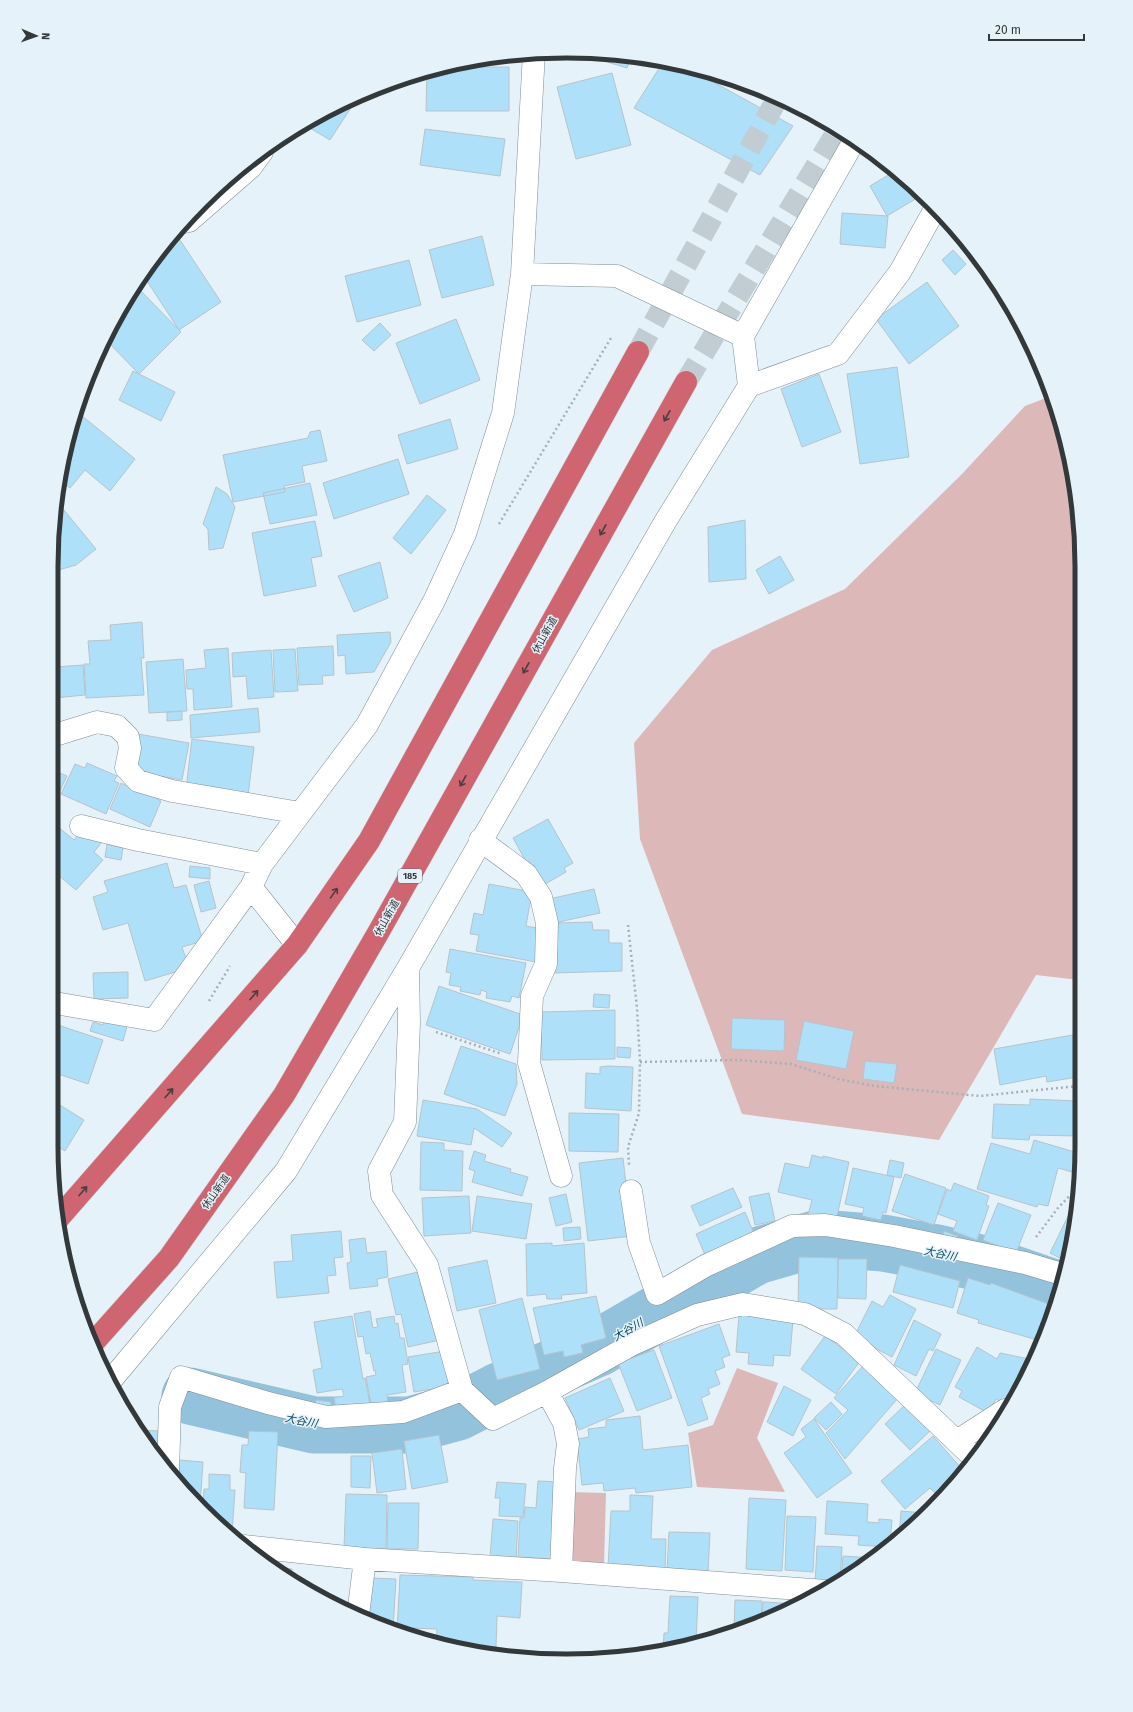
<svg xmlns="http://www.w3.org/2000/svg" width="1133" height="1712" viewBox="0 0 1133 1712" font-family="'Fira Sans','Noto Sans JP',sans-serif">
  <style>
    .green { fill: #dcb8b9 }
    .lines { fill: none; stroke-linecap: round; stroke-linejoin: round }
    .river { stroke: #93c2dc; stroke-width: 57 }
    .building { fill: #afe0fa; stroke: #b7c3ca }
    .highway-tunnel { stroke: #c1cdd3; stroke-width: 22; stroke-dasharray: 22 11; stroke-linecap: butt }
    .minor-casing { stroke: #828d94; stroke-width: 23 }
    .highway-casing { stroke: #cecfd0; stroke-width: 23 }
    .path { stroke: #a6b0b6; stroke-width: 2.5; stroke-dasharray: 2 3; stroke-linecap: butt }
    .minor { stroke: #fff; stroke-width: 22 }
    .highway { stroke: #ce6570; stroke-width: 22 }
    .oneway { stroke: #4a3f42 }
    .labels { text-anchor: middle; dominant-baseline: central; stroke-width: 3; stroke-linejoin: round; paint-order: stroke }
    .shield { fill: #e5f2f9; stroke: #687073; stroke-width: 1 }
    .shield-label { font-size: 9px; font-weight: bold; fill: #33383a }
    .street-label { font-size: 10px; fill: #33383a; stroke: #e5f2f9 }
    .water-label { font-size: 11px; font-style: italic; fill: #084862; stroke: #e5f2f9 }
    .rim { fill: none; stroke: #33383a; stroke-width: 5 }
  </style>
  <rect width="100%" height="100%" fill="#e5f2f9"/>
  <!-- green -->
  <path class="green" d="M1051,396L1064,433L1081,533L1079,980L1036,975L939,1140L742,1114L640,839L634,743L712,650L845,589L962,474L1025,406Z
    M737,1368L778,1383L757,1438L785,1492L697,1487L688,1433L713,1425Z
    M568,1492L606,1493L604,1566L565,1563Z"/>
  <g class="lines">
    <!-- river -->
    <path class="river" d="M190,1396L314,1425H410L458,1412L497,1392L598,1348L756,1256L819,1238L883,1243L937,1253L984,1264L1060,1290"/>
  </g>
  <!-- building -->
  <path class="building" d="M581,54L632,55L627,68Z
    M663,62L690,69L793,126L760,175L634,108Z
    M441,67H509V111H426L427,71Z
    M612,73L631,145L576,159L557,87Z
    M367,94L354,103L330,140L305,125L339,104Z
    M425,129L505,139L500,176L420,165Z
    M895,171L907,179L922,195L887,216L870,186Z
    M842,213L888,216L885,248L840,244Z
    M482,236L494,285L442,298L429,250Z
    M178,237L221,302L179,330L145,278L156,262Z
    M953,250L966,264L955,275L942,260Z
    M409,260L421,305L357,322L345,276Z
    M927,282L959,326L909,364L876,319Z
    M138,288L181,332L139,374L104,338Z
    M456,319L480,380L420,404L396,343Z
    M380,323L391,335L374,351L362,340Z
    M897,367L909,457L860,464L847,374Z
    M133,371L175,392L161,421L119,400Z
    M819,374L841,432L802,447L781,389Z
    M81,415L135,459L110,491L85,470L70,488L59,479L69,433Z
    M450,419L458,449L407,464L398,435Z
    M320,430L327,461L302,466L305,482L284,486L285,492L233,502L223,455L308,438L310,432Z
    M398,459L409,494L334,519L323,483Z
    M310,483L317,515L270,524L263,493Z
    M216,487L227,494L235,507L223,548L209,550L208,529L203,524Z
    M427,495L446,510L411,554L393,538Z
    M55,499L96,549L76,565L55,571Z
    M745,520L746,579L709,582L708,527Z
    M315,521L322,556L311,558L316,586L264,596L252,533Z
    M780,556L794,580L769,594L756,570Z
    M380,562L388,598L354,612L338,576Z
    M142,622L144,658H141L144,695L86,698L84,664H90L88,641L111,640L110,625Z
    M390,632L391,642L374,672L346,674L345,655L338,656L337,635Z
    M333,646L334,675L322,676L323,684L299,685L297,648Z
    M228,648L232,707L194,710L193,689H187L186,670L206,668L204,650Z
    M295,649L298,691L275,692L273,650Z
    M271,650L274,697L248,699L246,676L233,677L232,653Z
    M183,659L187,711L149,713L146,662Z
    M83,665L85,695L55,698V667Z
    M258,708L260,732L191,738L190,715Z
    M182,711V720L167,721V712Z
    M138,734L189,743L182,780L131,771Z
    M192,739L254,747L248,796L186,789Z
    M87,763L117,776L114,781L119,783L106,814L61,794L75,764L85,768Z
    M55,771L67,776L55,801Z
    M130,780L159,793L157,799L161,801L150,827L110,809L121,783L127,786Z
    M548,819L573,863L564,868L566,872L540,887L513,838Z
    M57,826L74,840L85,827L102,842L94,852L103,860L76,890L57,874L55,877V827Z
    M107,844L123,848L121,860L105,857Z
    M167,863L174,888L186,885L203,941L182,947L189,968L145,981L128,923L103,930L93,897L108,892L104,881Z
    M190,866L210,868V879L189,877Z
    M209,881L216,908L201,912L194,885Z
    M489,884L532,892L526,926L542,929L536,962L476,951L479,935L470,934L474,913L483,915Z
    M594,889L600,913L554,923L549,899Z
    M592,922L593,930H609V943H622V971L554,973V923Z
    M450,949L526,963L519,998L512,996L510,1002L486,998L487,992L481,990L480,995L460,991L461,987L449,985L451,973L446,972Z
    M128,972V998L94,999L93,973Z
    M439,986L523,1015L510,1054L426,1025Z
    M594,994L610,995L609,1008L593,1007Z
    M615,1010V1059L542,1060L541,1012Z
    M732,1018L785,1020L784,1051L731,1049Z
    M105,1019L127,1026L123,1041L90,1031L93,1022L103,1025Z
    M804,1021L854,1031L846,1069L796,1060Z
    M55,1024L103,1040L88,1084L55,1073Z
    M1078,1034V1077L1047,1082L1046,1076L1000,1085L994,1049Z
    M461,1046L516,1064L517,1084L505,1116L444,1094Z
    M617,1047L631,1048L630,1058L617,1057Z
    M865,1061L897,1064L894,1083L863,1079Z
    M608,1066L633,1067L631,1111L585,1108L586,1073L600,1074V1067Z
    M1030,1099L1078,1101V1136L1030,1135L1029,1140L992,1138L994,1104L1030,1105Z
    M423,1100L477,1109L512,1133L502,1147L474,1128L471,1145L417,1136Z
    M55,1102L84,1120L65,1151L55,1145Z
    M569,1113L619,1114L618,1152L569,1151Z
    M1034,1140L1078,1153L1072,1172L1058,1168L1048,1206L1038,1204L1037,1207L977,1189L991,1143L1030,1154Z
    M421,1142L444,1143V1150L463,1151L462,1191L420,1190Z
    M474,1151L486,1155L484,1161L511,1169L510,1172L528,1177L522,1196L472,1182L475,1171L469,1169Z
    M812,1155L823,1158V1156L849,1162L836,1221L808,1215L812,1200L778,1192L785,1163L809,1168Z
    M623,1158L632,1236L588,1241L579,1163Z
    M890,1160L904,1163L901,1178L887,1175Z
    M853,1168L894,1177L886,1213L883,1212L881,1220L862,1216L864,1208L845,1204Z
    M905,1174L946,1188L934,1225L892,1211Z
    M954,1183L989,1196L986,1205L989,1206L977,1240L953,1231L957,1221L938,1214L947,1189L951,1191Z
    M733,1188L742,1207L700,1226L691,1206Z
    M769,1193L775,1221L755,1225L749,1197Z
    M566,1194L572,1222L556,1226L549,1198Z
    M469,1196L471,1233L424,1236L422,1198Z
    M477,1196L532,1204L526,1239L472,1231Z
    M998,1203L1031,1215L1016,1253L983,1240Z
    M1073,1206L1078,1208V1213L1068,1262L1050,1253Z
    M745,1212L755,1236L706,1257L696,1234Z
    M580,1227L581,1239L564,1241L563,1228Z
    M341,1231L343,1257L334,1258L336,1275L327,1276L329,1293L277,1298L274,1262L293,1261L291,1235Z
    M944,1231L957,1236L955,1244L941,1240Z
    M365,1238L367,1253L386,1251L388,1277L377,1279L378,1286L350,1289L347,1263L351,1262L349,1240Z
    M552,1243V1246L584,1243L587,1293L561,1295L562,1299H547L546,1294L527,1296L526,1244Z
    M799,1257L838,1258L837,1309H798Z
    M838,1259H867L866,1299L838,1298Z
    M487,1260L496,1303L457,1311L448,1268Z
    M900,1265L960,1281L953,1308L893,1292Z
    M418,1272L425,1302L431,1301L440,1340L408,1347L401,1314L396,1315L388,1279Z
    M968,1278L990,1285L991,1283L1054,1306L1041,1341L978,1323L979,1320L957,1313Z
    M890,1295L916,1309L892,1357L854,1337L872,1301L883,1307Z
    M596,1296L606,1338L581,1345L583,1353L564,1357L563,1351L544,1355L533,1308Z
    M522,1298L540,1369L497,1380L479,1310Z
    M370,1311L373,1328L378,1327L376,1319L394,1316L395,1324L398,1323L400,1338H404L408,1364L402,1365L406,1392L387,1395L388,1402L371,1405L366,1377L376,1375L375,1370L374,1371L370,1353L366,1354L363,1336L358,1337L354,1314Z
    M739,1315L793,1319L790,1356L774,1355L773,1366L748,1364L749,1353L736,1352Z
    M352,1316L363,1379L365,1378L370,1404L336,1408L334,1398L344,1396L342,1389L317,1393L313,1370L322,1368L314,1322Z
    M914,1320L941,1334L933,1351L929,1349L916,1376L894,1365Z
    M719,1324L730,1355L722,1358L725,1367L715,1371L720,1384L708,1389L710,1394L701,1398L708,1419L688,1426L659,1346Z
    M825,1336L860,1361L836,1394L801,1369Z
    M977,1347L997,1359L1000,1353L1034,1360L1029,1373L1019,1388L1017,1387L1007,1405L996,1399L988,1413L959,1397L962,1391L955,1387Z
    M936,1349L961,1360L940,1405L915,1393Z
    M654,1350L672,1398L637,1411L618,1363Z
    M445,1351L451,1386L414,1392L408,1357Z
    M863,1366L899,1397L845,1459L826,1433L848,1410L834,1398Z
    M610,1378L624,1411L579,1430L565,1398Z
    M784,1386L811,1400L793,1436L767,1422Z
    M316,1400L331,1402V1411L315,1409Z
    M831,1402L842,1414L826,1430L814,1418Z
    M906,1404L931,1430L910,1450L885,1424Z
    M640,1416L643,1450L688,1445L692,1487L636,1493L635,1488L604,1491L603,1483L582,1485L577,1439L589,1437L588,1429L606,1427V1420Z
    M814,1419L852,1473L817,1498L784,1453L806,1437L801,1429Z
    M992,1429L981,1445L977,1441Z
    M137,1430L160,1431L159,1459L138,1432Z
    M249,1431L278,1432L274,1510L244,1508L246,1473L240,1472L242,1445H248Z
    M439,1435L448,1482L412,1489L404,1441Z
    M933,1436L962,1469L935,1493L930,1488L905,1509L881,1481Z
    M402,1449L406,1489L377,1493L372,1453Z
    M351,1456H371L370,1488L351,1487Z
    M179,1460L203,1462L200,1506L178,1484Z
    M209,1474L230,1475V1490H235L232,1534L203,1508L204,1489H209Z
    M538,1481L561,1482L555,1559L518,1557L520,1518H524L525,1507L536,1508Z
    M497,1482L526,1484L523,1517L499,1516L500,1498H495Z
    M346,1494L387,1495L386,1549L344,1548Z
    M630,1495L653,1496L651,1539H666L665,1570L608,1567L611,1511H630Z
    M749,1498L786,1500L782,1571L746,1569Z
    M827,1501L868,1504L867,1522L879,1523V1519L892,1520L890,1545L888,1547L858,1545L859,1536L825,1534Z
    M388,1503H419L418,1549H387Z
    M901,1511L924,1513L899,1537Z
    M787,1516L816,1517L813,1572L785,1570Z
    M493,1519L518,1521L516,1559L490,1557Z
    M669,1532L710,1533L708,1573L667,1571Z
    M817,1546L842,1547L840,1582L833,1586L815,1585Z
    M843,1556L874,1558V1559L841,1580Z
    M274,1567L292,1569L291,1577Z
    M400,1575L473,1577V1580L522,1582L520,1618L497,1616L496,1647L474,1646V1650L436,1644L437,1629L411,1628L410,1636L397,1631Z
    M370,1578L396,1579L393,1630L368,1621Z
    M670,1596L698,1597L696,1642L663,1651L664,1633H668Z
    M735,1600L762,1601L761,1623L734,1631Z
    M763,1602L800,1604L762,1622Z"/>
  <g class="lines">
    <!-- highway-tunnel -->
    <path class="highway-tunnel" d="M638,352L777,99
      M686,382L838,130"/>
    <!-- minor casing -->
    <g class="minor-casing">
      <path id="minor" d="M184,222L189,221L251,167L262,152
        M522,274L617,276L743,336
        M749,386L838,354L900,272L935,209
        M55,735L97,722L117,726L128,737L130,748L126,768L138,781L172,791L300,813
        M81,826L138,840L262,864
        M480,840L526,874L541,897L547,923L546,964L532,996L529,1063L561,1176
        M297,945L251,887L262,864L367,725L434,601L465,534L503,413L522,274L534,52
        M408,968L409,1023L405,1122L379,1171L382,1195L427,1265L462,1390L493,1419L547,1392L633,1344L697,1315L743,1304L805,1314L844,1334L973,1457
        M55,1003L154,1020L251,887
        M631,1191L639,1243L657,1294L705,1266L792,1226L825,1225L894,1236L1025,1263L1065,1275
        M112,1379L286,1171L408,968L665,522L749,386L743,336L854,141
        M547,1392L564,1423L568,1444L565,1468L561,1571
        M957,1441L1005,1410
        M168,1471L170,1407L181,1377L268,1403L326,1417L403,1412L462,1390
        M244,1546L365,1559L561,1571L826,1591
        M358,1615L365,1559"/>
    </g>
    <!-- highway casing -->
    <g class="highway-casing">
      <path id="highway" d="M57,1220L297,945L369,841L638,352
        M94,1342L169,1258L284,1095L378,933L686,382"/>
    </g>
    <!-- path -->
    <path class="path" d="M499,524L611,338
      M628,925L637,1008L640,1062L639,1113L628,1147L629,1165
      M209,1001L230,966
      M436,1032L502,1054
      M640,1062L738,1060L791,1064L838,1079L875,1086L980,1096L1078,1086
      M1036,1237L1058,1208L1078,1187"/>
    <!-- minor -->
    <use href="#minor" class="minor"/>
    <!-- highway -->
    <use href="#highway" class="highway"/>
  </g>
  <!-- one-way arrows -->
  <defs><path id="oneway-shaft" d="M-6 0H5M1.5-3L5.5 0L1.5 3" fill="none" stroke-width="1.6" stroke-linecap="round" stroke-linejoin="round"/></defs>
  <g class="oneway">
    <use href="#oneway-shaft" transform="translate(667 416) rotate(119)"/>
    <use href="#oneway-shaft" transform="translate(603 530) rotate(119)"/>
    <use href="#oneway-shaft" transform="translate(526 668) rotate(119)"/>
    <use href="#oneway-shaft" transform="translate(463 781) rotate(119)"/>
    <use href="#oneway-shaft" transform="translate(334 893) rotate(-55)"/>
    <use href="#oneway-shaft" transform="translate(254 995) rotate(-49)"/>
    <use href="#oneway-shaft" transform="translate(169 1093) rotate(-49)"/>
    <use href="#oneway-shaft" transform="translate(83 1191) rotate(-49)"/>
  </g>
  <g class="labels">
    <!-- shield labels -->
    <rect class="shield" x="398" y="869" width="24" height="14" rx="3"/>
    <g class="shield-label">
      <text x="410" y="876">185</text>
    </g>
    <!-- street labels -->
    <g class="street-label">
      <text transform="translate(545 635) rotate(-61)">休山新道</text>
      <text transform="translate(387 918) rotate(-61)">休山新道</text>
      <text transform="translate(216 1192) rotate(-55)">休山新道</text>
    </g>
    <!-- water labels -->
    <g class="water-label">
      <text transform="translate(940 1254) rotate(12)">大谷川</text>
      <text transform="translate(628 1330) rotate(-30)">大谷川</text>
      <text transform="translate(301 1421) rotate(11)">大谷川</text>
    </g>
  </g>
  <!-- crop -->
  <path d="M0 0H1133V1712H0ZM566 58H567A508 508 0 0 1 1075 566V1146A508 508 0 0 1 567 1654H566A508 508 0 0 1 58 1146V566A508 508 0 0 1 566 58Z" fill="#e5f2f9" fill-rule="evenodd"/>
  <path class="rim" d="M566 58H567A508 508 0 0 1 1075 566V1146A508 508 0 0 1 567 1654H566A508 508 0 0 1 58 1146V566A508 508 0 0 1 566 58Z"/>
  <!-- north arrow -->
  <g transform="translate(36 36) rotate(92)" stroke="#e5f2f9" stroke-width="3" paint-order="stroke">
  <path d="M0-3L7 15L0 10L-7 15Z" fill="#33383a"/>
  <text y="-6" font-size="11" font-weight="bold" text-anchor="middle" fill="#33383a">N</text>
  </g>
  <!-- scale -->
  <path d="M989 34v6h95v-6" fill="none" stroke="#33383a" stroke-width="2"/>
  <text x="995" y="34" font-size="12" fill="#33383a" stroke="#e5f2f9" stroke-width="3" paint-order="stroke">20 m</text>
</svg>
